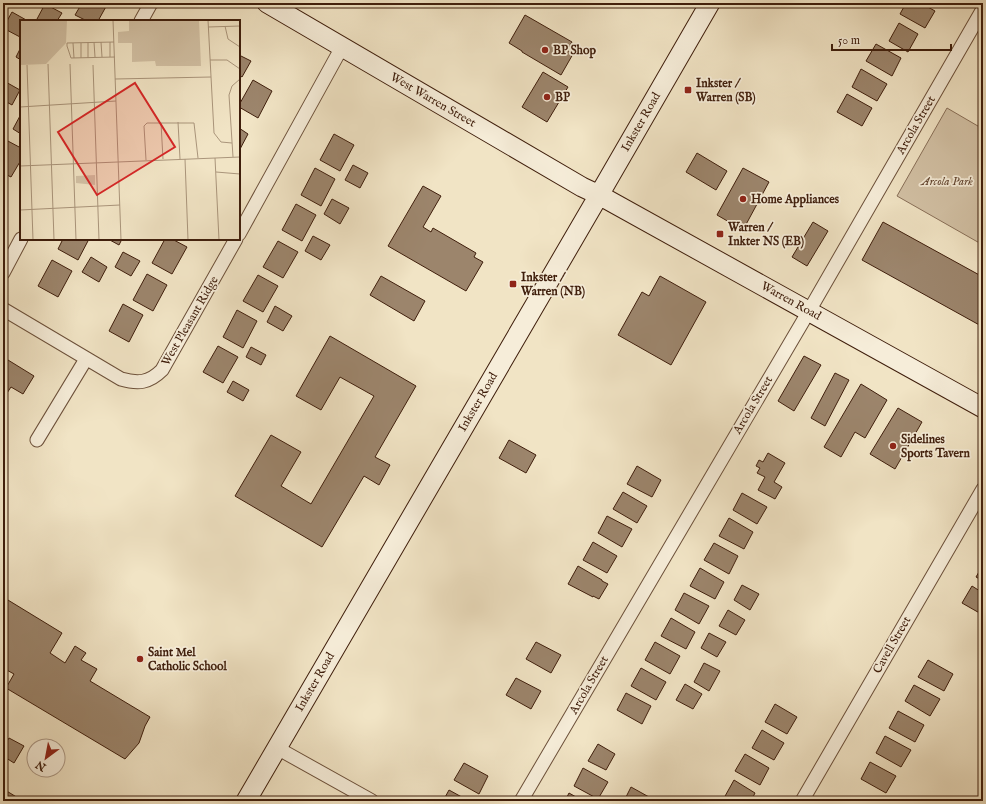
<svg xmlns="http://www.w3.org/2000/svg" width="986" height="804" viewBox="0 0 986 804" font-family="'IM FELL English',serif">
  <style>
    .green { fill: #d3c2a6; stroke: #897059 }
    .building { fill: #9c856c; stroke: #3f1e0c }
    .lines { fill: none; stroke-linecap: round; stroke-linejoin: round }
    .minor-casing { stroke: #6c503a; stroke-width: 15 }
    .secondary-casing { stroke: #3f1e0c; stroke-width: 21 }
    .minor { stroke: #f6edd9; stroke-width: 13 }
    .secondary { stroke: #f6edd9; stroke-width: 19 }
    .poi-dot { fill: #8f2418; stroke: #f6edd9; stroke-width: 1.5 }
    .labels { text-anchor: middle; dominant-baseline: central; stroke-width: 3.5; stroke-linejoin: round; paint-order: stroke }
    .poi-label { font-size: 12px; font-weight: bold; fill: #3f1e0c; stroke: #f6edd9; text-anchor: start }
    .street-label { font-size: 12px; fill: #3f1e0c; stroke: #f6edd9 }
    .park-label { font-size: 12px; font-style: italic; fill: #644732; stroke: #f6edd9 }
    .inset-road { fill: none; stroke: #aa957b; stroke-width: 1 }
    .view { fill: #d62828; fill-opacity: 0.15; stroke: #d62828; stroke-width: 2 }
    .inset-edge { fill: none; stroke: #3f1e0c; stroke-width: 2 }
  </style>
  <rect width="100%" height="100%" fill="#f1e4c5"/>
  <filter id="stains"><feTurbulence type="fractalNoise" baseFrequency=".005" numOctaves="4"/><feColorMatrix values="0 0 0 0 .2 0 0 0 0 .09 0 0 0 0 .02 0 0 0 .5 -.17"/></filter>
  <radialGradient id="worn" r=".72"><stop offset=".6" stop-color="#630" stop-opacity="0"/><stop offset="1" stop-color="#630" stop-opacity=".3"/></radialGradient>
  <!-- green -->
  <path class="green" d="M947,108L983,129V245L897,196Z"/>
  <!-- building -->
  <path class="building" d="M82,3H108L98,21H87L75,15Z
    M906,3H921L935,11L925,28L900,14Z
    M45,4L62,13L57,21H41L37,19Z
    M12,12L28,21H21V34L20,37L3,28Z
    M525,15L572,42L567,50L573,54L561,75L522,52V51L509,43Z
    M899,23L918,34L908,52L889,41Z
    M876,44L901,58L892,76L866,61Z
    M21,47V60L16,57Z
    M239,55L251,61L242,77L239,75Z
    M861,69L887,84L877,101L852,87Z
    M543,72L568,87L547,122L522,107Z
    M253,80L272,91L258,118L239,107V105Z
    M4,81L20,90L12,105L3,100Z
    M847,94L872,108L862,126L837,112Z
    M21,114V134L13,129Z
    M239,128L248,134L239,151Z
    M334,134L354,145L340,171L320,160Z
    M6,140L21,148V160L11,177L3,173V145Z
    M697,153L727,171L716,190L686,172Z
    M353,165L368,173L360,188L345,180Z
    M315,168L335,179L321,206L301,195Z
    M743,168L769,182L743,230L717,215Z
    M423,186L441,196L423,227L431,232L433,228L476,253L474,257L483,262L466,291L388,246Z
    M332,199L349,208L340,224L324,214Z
    M296,204L316,215L302,241L282,230Z
    M813,222L828,231L807,266L792,257Z
    M883,222L983,277V327L862,260Z
    M313,236L330,245L321,260L305,251Z
    M63,239H89L78,260L58,249Z
    M108,239H122L119,245Z
    M165,239H172L187,247L172,274L152,263Z
    M278,241L298,252L283,278L263,267Z
    M123,252L140,261L131,276L115,267Z
    M91,257L107,267L99,282L82,272Z
    M52,260L72,271L58,297L38,286Z
    M147,274L167,285L153,311L133,300Z
    M258,275L278,286L263,312L243,301Z
    M381,276L425,301L414,321L370,295Z
    M660,276L706,302L671,365L618,335L642,292L649,296Z
    M123,304L143,315L129,342L109,331Z
    M275,306L292,316L283,331L267,322Z
    M237,310L257,321L243,348L223,337Z
    M330,336L416,386L375,457L390,465L379,485L364,476L322,547L235,496L271,435L301,452L281,486L311,504L374,396L340,377L321,410L296,396Z
    M218,346L238,357L223,383L203,372Z
    M251,347L266,355L261,365L246,357Z
    M804,356L821,365L794,411L778,401Z
    M8,360L34,376L23,394L11,387L7,393L3,390V369Z
    M835,373L849,380L825,426L811,418Z
    M233,381L249,390L243,401L227,392Z
    M861,384L887,400L865,438L855,432L841,457L824,447Z
    M898,408L922,422L895,469L870,454Z
    M509,440L536,455L526,473L499,458Z
    M768,453L785,463L774,482L782,487L775,499L758,490L765,477L757,473L760,468L756,466L759,460L763,462Z
    M637,466L661,480L652,497L627,484Z
    M623,492L647,506L637,523L613,509Z
    M742,493L767,507L757,524L733,510Z
    M607,516L632,529L622,547L598,533Z
    M729,518L753,532L744,549L719,536Z
    M593,542L617,556L607,573L583,560Z
    M714,543L738,556L729,574L704,560Z
    M983,565V581L976,577Z
    M578,566L602,580V581L608,584L599,599L593,596V597L568,584Z
    M700,568L724,582L715,599L690,586Z
    M742,585L759,594L750,610L734,600Z
    M972,586L983,593V615L962,603Z
    M684,593L709,606L699,624L675,610Z
    M3,597L62,633L50,653L65,663L75,646L86,653L81,660L97,669L90,681L150,717L145,726L139,743L125,759L6,688L14,674L3,668Z
    M728,610L745,620L736,635L719,626Z
    M671,618L695,632L686,649L661,636Z
    M709,633L726,642L717,657L701,648Z
    M536,642L561,655L551,673L526,659Z
    M655,642L680,656L670,674L645,660Z
    M928,660L953,674L944,691L918,677Z
    M704,663L720,671L709,691L694,682Z
    M641,668L666,682L656,700L631,686Z
    M516,678L541,691L531,709L506,695Z
    M685,684L702,694L693,709L676,700Z
    M914,685L940,699L930,716L905,701Z
    M626,693L651,706L642,724L617,710Z
    M775,704L797,717L787,734L765,722Z
    M898,711L924,725L915,742L889,728Z
    M762,730L784,743L774,760L752,748Z
    M885,736L911,750L901,767L876,753Z
    M9,738L24,746L14,763L3,756V748Z
    M598,744L615,754L606,770L588,761Z
    M745,754L769,768L760,785L735,771Z
    M870,762L896,776L886,793L861,779Z
    M464,763L488,776L479,794L454,780Z
    M583,768L608,782L598,799L574,786Z
    M734,780L755,793L751,801H730L724,798Z
    M631,787L649,797L646,801H624Z
    M5,790L23,801H3V794Z
    M449,790L469,801H443Z
    M569,793L583,801H565Z"/>
  <g class="lines">
    <!-- minor casing -->
    <g class="minor-casing">
      <path id="minor" d="M141,21L151,3
        M239,234L342,47
        M3,273L21,239
        M3,309L121,379C138,384 149,383 162,370L236,239
        M37,440L86,359
        M277,748L372,801
        M521,801L809,311L983,9
        M802,801L983,489"/>
    </g>
    <!-- secondary casing -->
    <g class="secondary-casing">
      <path id="secondary" d="M267,3L582,187L599,195L983,408
        M246,801L599,195L710,3"/>
    </g>
    <!-- minor -->
    <use href="#minor" class="minor"/>
    <!-- secondary -->
    <use href="#secondary" class="secondary"/>
  </g>
  <!-- markers -->
  <g class="poi-dot">
    <circle cx="545" cy="50" r="4"/>
    <rect x="684" y="86" width="8" height="8" rx="2"/>
    <circle cx="547" cy="97" r="4"/>
    <circle cx="743" cy="199" r="4"/>
    <rect x="716" y="230" width="8" height="8" rx="2"/>
    <rect x="509" y="280" width="8" height="8" rx="2"/>
    <circle cx="893" cy="446" r="4"/>
    <circle cx="140" cy="659" r="4"/>
  </g>
  <g class="labels">
    <!-- poi labels -->
    <g class="poi-label">
      <text x="553" y="50">BP Shop</text>
      <text x="696" y="83">Inkster /<tspan x="696" dy="14">Warren (SB)</tspan></text>
      <text x="555" y="97">BP</text>
      <text x="751" y="199">Home Appliances</text>
      <text x="728" y="227">Warren /<tspan x="728" dy="14">Inkter NS (EB)</tspan></text>
      <text x="521" y="277">Inkster /<tspan x="521" dy="14">Warren (NB)</tspan></text>
      <text x="901" y="439">Sidelines<tspan x="901" dy="14">Sports Tavern</tspan></text>
      <text x="148" y="652">Saint Mel<tspan x="148" dy="14">Catholic School</tspan></text>
    </g>
    <!-- street labels -->
    <g class="street-label">
      <text transform="translate(433 100) rotate(30)">West Warren Street</text>
      <text transform="translate(641 122) rotate(-60)">Inkster Road</text>
      <text transform="translate(916 125) rotate(-60)">Arcola Street</text>
      <text transform="translate(791 301) rotate(29)">Warren Road</text>
      <text transform="translate(190 321) rotate(-60)">West Pleasant Ridge</text>
      <text transform="translate(478 402) rotate(-60)">Inkster Road</text>
      <text transform="translate(753 405) rotate(-59)">Arcola Street</text>
      <text transform="translate(892 645) rotate(-60)">Cavell Street</text>
      <text transform="translate(315 682) rotate(-60)">Inkster Road</text>
      <text transform="translate(589 685) rotate(-60)">Arcola Street</text>
    </g>
    <!-- park labels -->
    <g class="park-label">
      <text x="947" y="181">Arcola Park</text>
    </g>
  </g>
  <!-- overview -->
  <g transform="translate(20 20)">
    <rect width="220" height="220" fill="#f1e4c5"/>
    <path d="M0,0H47L46,23L26,44L0,45ZM109,0H179L181,46H136L135,41L112,42V23H98V12L109,11ZM75,155V165L56,163V156Z" fill="#d3c2a6"/>
    <path class="inset-road" d="M93,0L101,220M188,0L194,113L201,122L212,123M205,6L208,19L220,27M188,7L220,6M68,22V38M74,22L75,37M81,22L82,37M90,22V37M94,22L47,23V26L51,38L95,37M53,23L54,38M61,23V38M190,40H207L220,49M28,44L34,220M50,44L56,220M7,45L13,220M73,45L79,220M95,59L191,57M0,87L96,81M158,102L160,139M141,103L143,139M213,137L209,75L212,66L220,59M195,138L199,220M165,139L168,220M126,140L124,106L127,103H174L178,138M0,146L220,137M196,152L220,154M0,190L100,185"/>
    <path class="view" d="M115,63L155,127L77,175L38,112Z"/>
    <rect width="220" height="220" class="inset-edge"/>
  </g>
  <!-- margin -->
  <rect width="986" height="804" fill="none" stroke="#f1e4c5" stroke-width="16"/>
  <rect x="4" y="4" width="978" height="796" fill="none" stroke="#3f1e0c" stroke-width="2"/>
  <rect x="8" y="8" width="970" height="788" fill="none" stroke="#3f1e0c"/>
  <!-- north arrow -->
  <g transform="translate(46 758) rotate(212)"><circle r="19" fill="#f6edd9" stroke="#ad9a87"/>
  <path d="M0-3L7 15L0 10L-7 15Z" fill="#8f2418"/>
  <text y="-6" font-size="11" font-weight="bold" text-anchor="middle" fill="#3f1e0c">N</text>
  </g>
  <!-- scale -->
  <path d="M832 44v6h119v-6" fill="none" stroke="#3f1e0c" stroke-width="2"/>
  <text x="838" y="44" font-size="12" fill="#3f1e0c" stroke="#f6edd9" stroke-width="3" paint-order="stroke">50 m</text>
  <rect width="100%" height="100%" filter="url(#stains)"/>
  <rect width="100%" height="100%" fill="url(#worn)"/>
</svg>
